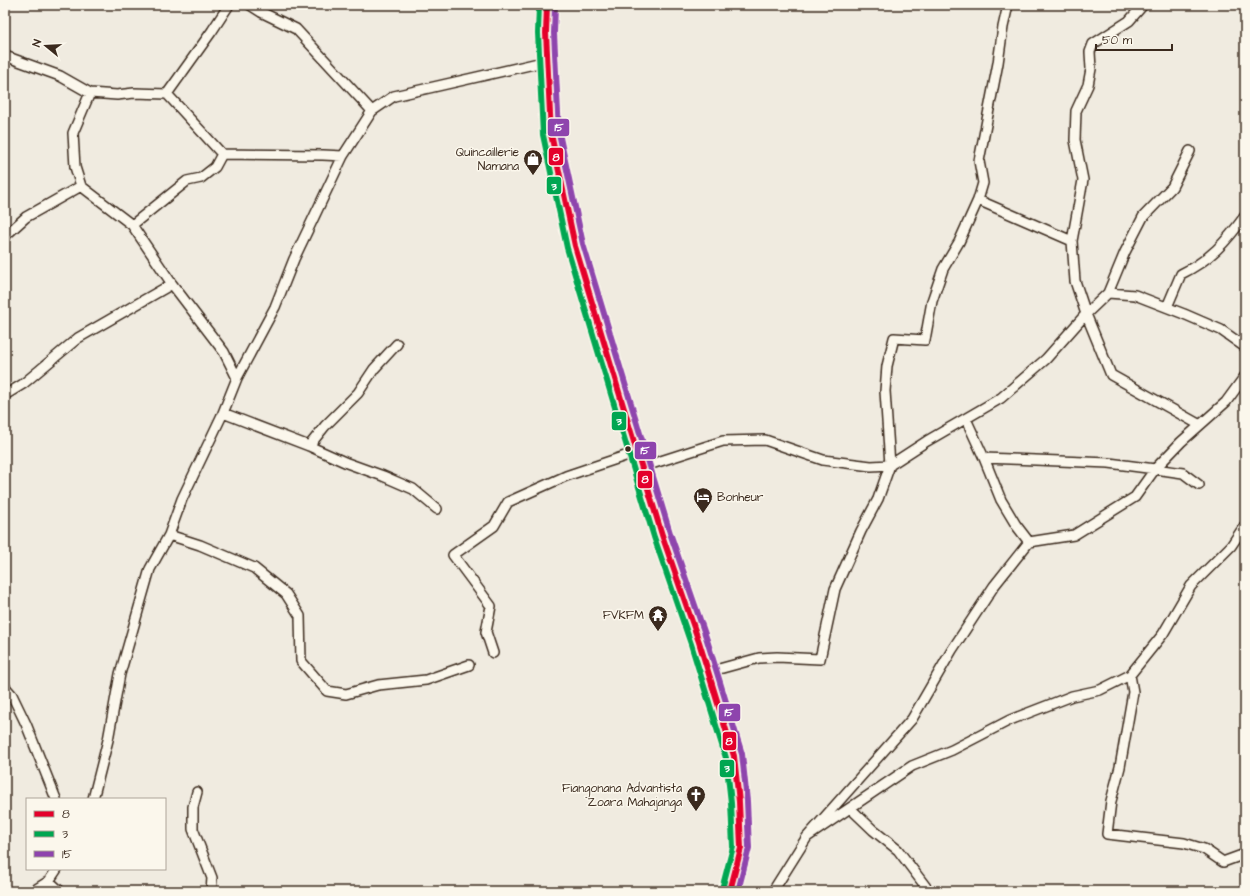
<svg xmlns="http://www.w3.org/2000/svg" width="1250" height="896" viewBox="0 0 1250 896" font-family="'Architects Daughter',sans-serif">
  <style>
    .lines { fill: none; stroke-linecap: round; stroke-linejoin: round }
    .street-casing { stroke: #3b2a1e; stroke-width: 12 }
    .primary-casing { stroke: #3b2a1e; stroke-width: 17 }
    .street { stroke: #fbf7ec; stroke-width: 9 }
    .primary { stroke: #fbf7ec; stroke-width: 14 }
    .bus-1-casing { stroke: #fbf7ec; stroke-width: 9 }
    .bus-2-casing { stroke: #fbf7ec; stroke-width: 9 }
    .bus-3-casing { stroke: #fbf7ec; stroke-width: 9 }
    .bus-1 { stroke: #e4002b; stroke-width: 6 }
    .bus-2 { stroke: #00a651; stroke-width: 6 }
    .bus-3 { stroke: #8e44ad; stroke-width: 6 }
    .bus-dot { fill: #3b2a1e; stroke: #fbf7ec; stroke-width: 1.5 }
    .labels { text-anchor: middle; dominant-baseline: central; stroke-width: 3; stroke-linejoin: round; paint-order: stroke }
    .poi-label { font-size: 12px; fill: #3b2a1e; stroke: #fbf7ec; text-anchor: end }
    .line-badge { stroke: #fbf7ec; stroke-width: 1.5 }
    .badge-label { font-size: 11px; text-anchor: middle; font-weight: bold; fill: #fff }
  </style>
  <rect width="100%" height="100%" fill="#f0ebe0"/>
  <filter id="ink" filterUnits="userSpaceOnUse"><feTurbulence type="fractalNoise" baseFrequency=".025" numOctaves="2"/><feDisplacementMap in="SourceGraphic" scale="8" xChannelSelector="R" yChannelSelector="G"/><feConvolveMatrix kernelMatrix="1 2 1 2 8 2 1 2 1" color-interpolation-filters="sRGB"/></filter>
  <g filter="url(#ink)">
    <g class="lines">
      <!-- street casing -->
      <g class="street-casing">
        <path id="street" d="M250,5L261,12L296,29L372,111
          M1143,5L1129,21L1093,44L1090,52L1091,69L1088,85L1076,111L1075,140L1083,180L1072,241L1075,281L1086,314L1111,375L1200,425
          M5,56L60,76L90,93L117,95L134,93L167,94L222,154L323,155L343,156
          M90,93L73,133L75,167L81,186L132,225L172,284L224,352L237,378
          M167,94L212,31L229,5
          M978,200L1072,241
          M132,225L187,181L201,178L215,167L222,154
          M5,236L26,217L81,186
          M1108,293L1125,252L1143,217L1172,187L1190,151
          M1167,307L1181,274C1210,260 1226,242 1245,216
          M5,395L23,384L78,338L172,284
          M223,413L309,446L347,463L383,476L413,489L437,509
          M966,419L984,458L1001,500L1016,525L1029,542
          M309,446L325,426L358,393L374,369L397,344
          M984,458L1109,463L1155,469L1183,473L1199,485
          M642,467L723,441L765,440L823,460L871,466L890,465L927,441L1001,398L1046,359L1086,314L1108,293L1135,295L1184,314L1221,330L1245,347
          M169,535L200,545L254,568L286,594L300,616L301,661L327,691L346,694L378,685L426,680L469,665
          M493,653L486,632L491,606L453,555L494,526L508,502L566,476L637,452
          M708,672L759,658L777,657L820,659L835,589L861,531L878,499L890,465L885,391L887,366L894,338L925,340L932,301L943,269L959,242L978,200L983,183L979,161L998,63L1003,27L1008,5
          M1130,675L1133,692L1120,767L1111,801L1107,834L1184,843L1204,849L1223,862L1245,854
          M5,687L12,695L26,724L56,799
          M197,792L193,807V829L212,878L211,891
          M93,799L108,740L120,674L150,569L169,535L182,499L223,413L237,378L275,307L294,259L343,156L372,111L394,96L547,61
          M850,808L873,830L898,850L929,891
          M807,837L912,719L952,650L994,586L1029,542L1074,535L1135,497L1155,469L1181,442L1226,402L1245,376
          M49,881L60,891
          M33,891L49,881L57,869
          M773,891L807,837L912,766L952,750L1010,720L1072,696L1100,690L1130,675L1163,634L1191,586L1231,546L1245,525"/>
      </g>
      <!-- primary casing -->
      <g class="primary-casing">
        <path id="primary" d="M547,5L546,33L548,93L551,134L575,246L645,476L662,535L699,642L734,756L739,802L741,848L730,891"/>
      </g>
      <!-- street -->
      <use href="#street" class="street"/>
      <!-- primary -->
      <use href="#primary" class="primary"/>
      <!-- bus-1 casing -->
      <g class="bus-1-casing">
        <path id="bus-1" d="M547,5L546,33L551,134L575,246L662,535L699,642L734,756L739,802L741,848L730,891"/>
      </g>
      <!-- bus-2 casing -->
      <g class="bus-2-casing">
        <path id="bus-2" d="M539,5L538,33L543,135L567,248L654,537L691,644L726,758L731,803L733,847L722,889"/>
      </g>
      <!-- bus-3 casing -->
      <g class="bus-3-casing">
        <path id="bus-3" d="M555,5L554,33L559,133L583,244L670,533L707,640L742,754L747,801L749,848L738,891"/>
      </g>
      <!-- bus-1 -->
      <use href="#bus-1" class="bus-1"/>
      <!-- bus-2 -->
      <use href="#bus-2" class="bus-2"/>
      <!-- bus-3 -->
      <use href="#bus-3" class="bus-3"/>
    </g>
  </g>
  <!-- icons -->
  <defs>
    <g id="shop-pin" transform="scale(1)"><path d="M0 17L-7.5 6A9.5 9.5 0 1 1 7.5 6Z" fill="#3b2a1e" stroke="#fbf7ec"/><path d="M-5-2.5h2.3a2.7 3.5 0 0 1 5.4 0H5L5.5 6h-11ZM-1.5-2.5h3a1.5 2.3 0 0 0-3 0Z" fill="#fff"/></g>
    <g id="hotel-pin" transform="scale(1)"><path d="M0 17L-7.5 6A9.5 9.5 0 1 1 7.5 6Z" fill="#3b2a1e" stroke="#fbf7ec"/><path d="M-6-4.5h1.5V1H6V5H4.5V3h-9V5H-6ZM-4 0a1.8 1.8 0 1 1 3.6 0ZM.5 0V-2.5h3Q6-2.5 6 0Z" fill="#fff"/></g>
    <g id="temple-pin" transform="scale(1)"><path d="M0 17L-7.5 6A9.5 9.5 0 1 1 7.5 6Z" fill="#3b2a1e" stroke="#fbf7ec"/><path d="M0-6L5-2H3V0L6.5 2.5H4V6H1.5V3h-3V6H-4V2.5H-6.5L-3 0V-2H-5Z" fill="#fff"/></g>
    <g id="church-pin" transform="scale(1)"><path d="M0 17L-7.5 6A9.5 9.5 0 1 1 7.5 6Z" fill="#3b2a1e" stroke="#fbf7ec"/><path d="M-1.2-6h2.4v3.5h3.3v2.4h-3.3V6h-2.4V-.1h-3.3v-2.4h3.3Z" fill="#fff"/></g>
  </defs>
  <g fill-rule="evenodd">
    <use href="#shop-pin" x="533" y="159"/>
    <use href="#hotel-pin" x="703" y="497"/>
    <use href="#temple-pin" x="658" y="615"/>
    <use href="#church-pin" x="696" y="795"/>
  </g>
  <!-- markers -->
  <circle class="bus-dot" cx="628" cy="449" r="3.5"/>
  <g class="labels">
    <!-- poi labels -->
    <g class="poi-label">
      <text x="519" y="152">Quincaillerie<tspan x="519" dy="14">Namana</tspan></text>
      <text x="717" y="497" text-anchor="start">Bonheur</text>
      <text x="644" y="615">FVKFM</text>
      <text x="682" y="788">Fiangonana Advantista<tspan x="682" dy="14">Zoara Mahajanga</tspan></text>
    </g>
  </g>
  <g class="line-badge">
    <rect x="547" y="118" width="23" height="19" rx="4" fill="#8e44ad"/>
    <rect x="548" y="147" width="16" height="19" rx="4" fill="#e4002b"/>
    <rect x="546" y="176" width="16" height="19" rx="4" fill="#00a651"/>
    <rect x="611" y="411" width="16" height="20" rx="4" fill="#00a651"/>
    <rect x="634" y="441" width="23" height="19" rx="4" fill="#8e44ad"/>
    <rect x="637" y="470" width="16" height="19" rx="4" fill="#e4002b"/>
    <rect x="718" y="703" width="23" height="19" rx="4" fill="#8e44ad"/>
    <rect x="722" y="731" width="15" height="20" rx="4" fill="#e4002b"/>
    <rect x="719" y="759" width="16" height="19" rx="4" fill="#00a651"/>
  </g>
  <g class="badge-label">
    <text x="559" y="131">15</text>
    <text x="556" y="161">8</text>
    <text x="554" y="190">3</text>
    <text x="619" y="425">3</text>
    <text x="645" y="454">15</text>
    <text x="645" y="483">8</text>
    <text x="729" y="716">15</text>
    <text x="729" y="745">8</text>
    <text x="727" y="772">3</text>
  </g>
  <!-- margin -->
  <rect width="1250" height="896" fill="none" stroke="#fbf7ec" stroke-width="20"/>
  <rect x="10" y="10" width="1230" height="876" fill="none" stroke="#3b2a1e" stroke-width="1.5" filter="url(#ink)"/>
  <!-- legend -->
  <rect x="26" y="798" width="140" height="72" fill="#fbf7ec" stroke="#aea59a"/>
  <rect x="34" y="811" width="20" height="6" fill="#e4002b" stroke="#aea59a"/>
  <text x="62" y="818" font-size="12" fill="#3b2a1e">8</text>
  <rect x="34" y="831" width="20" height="6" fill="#00a651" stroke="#aea59a"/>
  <text x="62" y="838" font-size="12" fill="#3b2a1e">3</text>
  <rect x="34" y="851" width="20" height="6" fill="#8e44ad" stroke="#aea59a"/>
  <text x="62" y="858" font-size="12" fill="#3b2a1e">15</text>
  <!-- north arrow -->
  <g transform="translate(46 46) rotate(288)" stroke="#fbf7ec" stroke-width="3" paint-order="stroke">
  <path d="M0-3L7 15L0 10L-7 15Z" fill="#3b2a1e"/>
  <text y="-6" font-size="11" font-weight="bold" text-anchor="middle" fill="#3b2a1e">N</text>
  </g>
  <!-- scale -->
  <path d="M1096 44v6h76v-6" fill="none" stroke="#3b2a1e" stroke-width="2"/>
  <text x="1102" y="44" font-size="12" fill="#3b2a1e" stroke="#fbf7ec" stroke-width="3" paint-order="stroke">50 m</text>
</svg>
